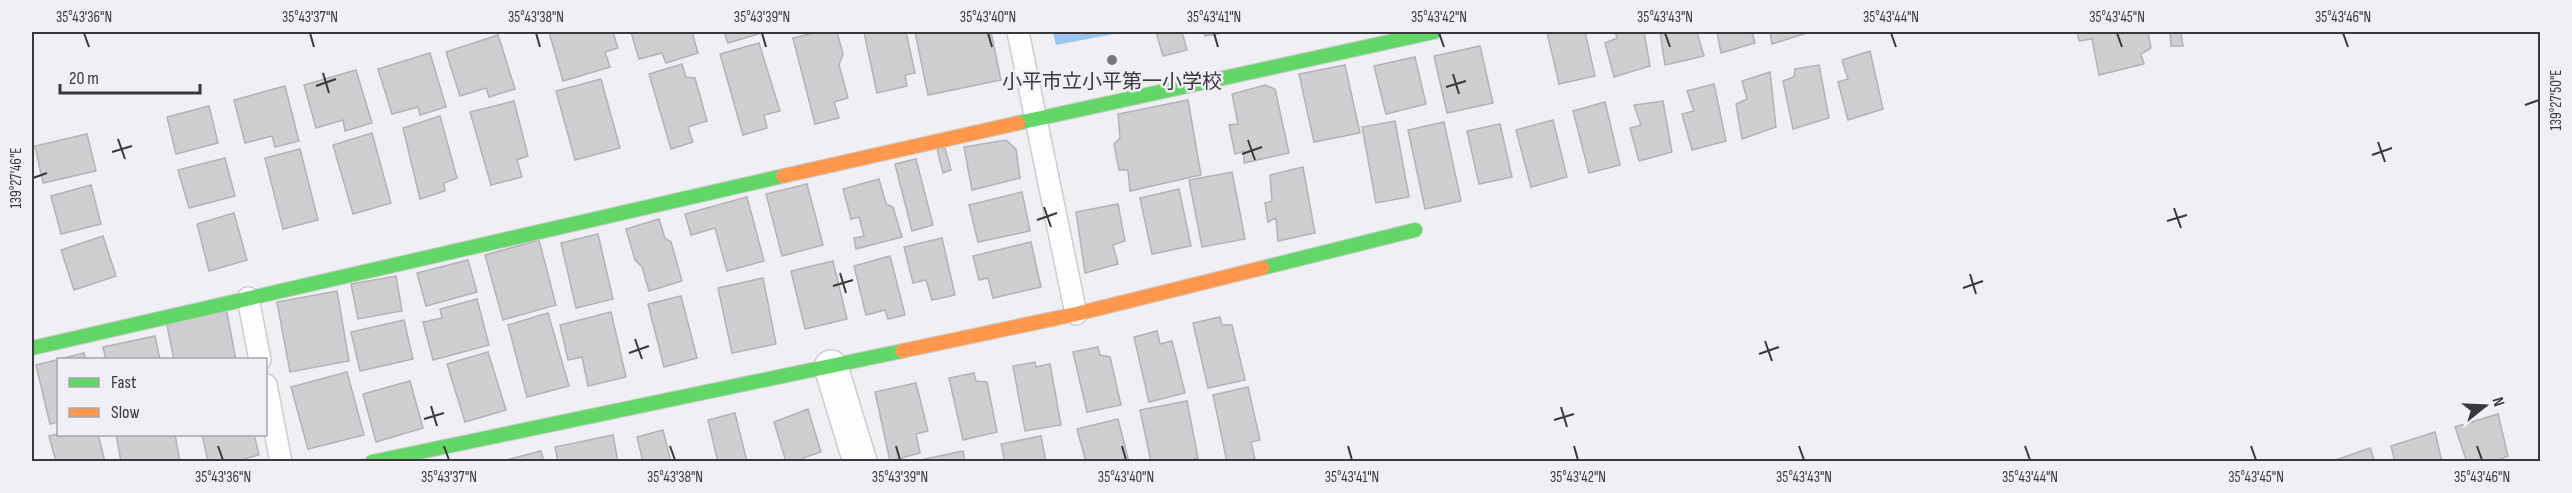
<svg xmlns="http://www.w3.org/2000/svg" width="2572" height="493" viewBox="0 0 2572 493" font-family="'Sofia Sans Condensed','Noto Sans JP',sans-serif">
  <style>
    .water { fill: #9dc7f1 }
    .building { fill: #cfcfd1; stroke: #b3b3b6; stroke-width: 1.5 }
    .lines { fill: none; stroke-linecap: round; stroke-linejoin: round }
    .lane-casing { stroke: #cdcdd0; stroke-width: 24 }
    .street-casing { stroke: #cdcdd0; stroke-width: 36 }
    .fast-casing { stroke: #cdcdd0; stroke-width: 16 }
    .slow-casing { stroke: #cdcdd0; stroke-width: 16 }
    .lane { stroke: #fdfdfd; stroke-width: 21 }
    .street { stroke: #fdfdfd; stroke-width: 33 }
    .fast { stroke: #63d668; stroke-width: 14 }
    .slow { stroke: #ff974d; stroke-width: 14 }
    .ticks { fill: none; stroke: #39393b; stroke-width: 2 }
    .poi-dot { fill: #79797c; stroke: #efeff5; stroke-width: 2 }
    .labels { text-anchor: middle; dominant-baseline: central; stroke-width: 5; stroke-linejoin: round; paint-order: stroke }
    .poi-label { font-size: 20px; fill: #39393b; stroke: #efeff5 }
    .neatline { fill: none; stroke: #39393b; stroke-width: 2 }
    .ticks-label { font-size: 15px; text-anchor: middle; fill: #39393b }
  </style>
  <rect width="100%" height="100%" fill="#f0f0f4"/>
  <!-- water -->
  <path class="water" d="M1053,32H1125L1056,45Z"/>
  <!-- building -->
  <path class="building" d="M549,32H613L618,48L605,52L610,67L563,81Z
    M631,32H692L698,53L666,63L662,53L639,59Z
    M724,32H761L762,33L728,43Z
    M817,32H837L843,54L839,65L848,98L834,102L839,118L815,124L793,38Z
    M864,32H906L915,73L905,75L907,86L877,93Z
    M915,32H991L1001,80L928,95Z
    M1156,32H1182L1187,50L1163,56Z
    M1204,32H1230L1205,36Z
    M1547,32H1585L1595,76L1559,84Z
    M1615,32H1644L1650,66L1614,77L1605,43L1617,38Z
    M1660,32H1697L1704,56L1665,65Z
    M1717,32H1752L1755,43L1721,53Z
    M1770,32H1810L1772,44Z
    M2077,32H2148L2151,48L2141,54L2144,64L2099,75L2092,39L2079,41Z
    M2170,32H2181L2183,46H2171Z
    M498,35L515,89L489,97L486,88L460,96L446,52Z
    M759,43L780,111L764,115L767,128L743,135L720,54Z
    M1480,46L1493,103L1447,113L1434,56Z
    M1870,51L1883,109L1848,120L1838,82L1848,79L1842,60Z
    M430,53L446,107L420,115L418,107L392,114L378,69Z
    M1415,57L1426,104L1386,114L1374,66Z
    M682,64L686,77L695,78L707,121L688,127L693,142L671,149L649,74Z
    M1345,65L1360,133L1314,142L1299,74Z
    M1819,65L1829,118L1793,129L1783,81L1794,77L1795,69Z
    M356,70L372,123L345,131L343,120L316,128L304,85Z
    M1770,72L1776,127L1742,139L1736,104L1747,99L1742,81Z
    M601,79L620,148L575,160L556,91Z
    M1714,84L1726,141L1692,150L1682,114L1694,111L1687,91Z
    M1265,85L1275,89L1289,153L1244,163V151L1235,154L1229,125L1238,124L1232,94Z
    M285,86L299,141L275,147L272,136L245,143L234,100Z
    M1188,100L1201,175L1130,191L1128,170H1119L1114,144L1120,138L1118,114Z
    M514,101L528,156L517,160L522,177L491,185L470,112Z
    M1663,101L1672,152L1639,161L1630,128L1641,125L1634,105Z
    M1605,102L1620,165L1589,173L1573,111Z
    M209,106L218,143L176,154L167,117Z
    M440,116L457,178L444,183L445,191L420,199L403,128Z
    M1553,120L1567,177L1531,187L1516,130Z
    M1395,121L1409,197L1376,203L1362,127Z
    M1444,122L1461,201L1425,209L1408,130Z
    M1500,124L1512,177L1479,184L1467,131Z
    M372,133L391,203L353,214L333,145Z
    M87,134L96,171L43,183L35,146Z
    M1006,140L1016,149L1020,178L972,190L964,147Z
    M945,148L951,170L943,173L937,149Z
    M300,149L318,220L283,229L265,158Z
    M225,158L235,196L189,208L178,170Z
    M916,159L933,225L912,231L895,164Z
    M1303,167L1315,233L1278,241L1276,218L1268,222L1265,203L1272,201L1270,175Z
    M1232,172L1245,239L1202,247L1189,180Z
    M879,179L886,204L893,207L902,237L856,249L854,238L864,236L859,217L851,219L843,189Z
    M807,184L823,245L782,256L766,194Z
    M91,185L101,224L61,234L51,196Z
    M1179,189L1191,246L1152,254L1140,198Z
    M1022,192L1030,231L978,242L969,205Z
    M747,197L764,261L727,271L715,228L691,235L685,214Z
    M1118,204L1125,241L1113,245L1118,264L1085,273L1076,212Z
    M234,213L247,260L209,271L197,224Z
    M659,219L665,238L671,242L682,281L649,291L642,267L635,260L626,229Z
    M598,234L613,299L576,308L561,243Z
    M103,236L116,276L74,290L61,250Z
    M942,238L955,295L932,300L926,280L913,283L904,247Z
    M539,240L556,305L503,320L485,255Z
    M1031,242L1041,287L993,298L988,278L979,280L973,256Z
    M890,256L905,315L888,319L885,310L866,315L854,266Z
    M468,260L477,292L426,306L417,273Z
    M833,261L847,319L805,329L791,271Z
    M396,276L402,311L358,319L351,284Z
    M763,278L776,344L732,353L718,288Z
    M337,291L349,361L290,372L277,302Z
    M681,296L697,358L664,367L648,304Z
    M477,299L489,345L433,360L423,322L442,318L440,309Z
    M226,308L236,360H174L166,320Z
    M611,312L626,377L588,386L582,357L568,360L560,325Z
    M548,313L569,386L527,397L508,325Z
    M1220,317L1222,325H1232L1245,380L1208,388L1193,323Z
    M404,320L413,359L360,371L351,332Z
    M1157,331L1160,344L1172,341L1185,393L1149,402L1134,337Z
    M155,336L160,360H106L103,347Z
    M1098,347L1100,355L1110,357L1121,405L1087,412L1073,352Z
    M488,352L506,410L465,422L447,364Z
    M84,353L86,360H58V422L50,424L36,365Z
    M1035,362L1036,367L1050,364L1061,425L1025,431L1013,366Z
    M347,372L364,435L308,449L291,387Z
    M974,373L976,381L987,382L997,432L963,440L949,378Z
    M410,381L423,428L376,442L363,394Z
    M916,383L928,431L916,434L920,453L890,461L875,392Z
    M1248,387L1260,440L1251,442L1255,459L1227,462L1213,395Z
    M1187,401L1198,458L1184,462H1151L1140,410Z
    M808,409L821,452L803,458L804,462H786L774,422Z
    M735,413L747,462H718L708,420Z
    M2498,414L2508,456L2493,462H2467L2455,427Z
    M1118,419L1129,462H1086L1077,429Z
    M663,430L671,462H643L637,437Z
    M2435,432L2442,462H2395L2391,446Z
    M58,434H98L105,462H56L49,436Z
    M116,434H175L180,462H121Z
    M202,434H254L259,455L232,462H208Z
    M613,435L618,462H558L555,447Z
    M1041,436L1046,462H1005L1001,444Z
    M2370,448L2375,462H2330Z
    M541,451L544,462H499Z
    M963,451L965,462H911Z"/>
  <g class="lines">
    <!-- lane casing -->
    <g class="lane-casing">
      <path id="lane" d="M1018,32L1076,314
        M248,298L260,360
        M266,385L281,462"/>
    </g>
    <!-- street casing -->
    <g class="street-casing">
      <path id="street" d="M831,367L860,462"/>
    </g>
    <!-- fast casing -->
    <g class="fast-casing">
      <path id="fast" d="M1018,123L1434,32
        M1262,268L1415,230
        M32,348L783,176
        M372,462L902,351"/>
    </g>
    <!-- slow casing -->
    <g class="slow-casing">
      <path id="slow" d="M783,176L1018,123
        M902,351L1076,314L1262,268"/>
    </g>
    <!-- lane -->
    <use href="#lane" class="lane"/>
    <!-- street -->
    <use href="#street" class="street"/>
    <!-- fast -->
    <use href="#fast" class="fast"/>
    <!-- slow -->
    <use href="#slow" class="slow"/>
  </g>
  <!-- ticks -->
  <path class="ticks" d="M84,33L89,47M310,33L314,47M536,33L540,47M762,33L766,47M988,33L992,47M1214,33L1218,47M1439,33L1444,47M1665,33L1670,47M1891,33L1896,47M2117,33L2122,47M2343,33L2348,47M323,73L329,93M1453,74L1459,94M316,86L336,79M1446,87L1466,81M2525,105L2539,100M118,139L125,159M1248,140L1255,160M2378,142L2385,162M112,152L132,146M1242,154L1262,147M2372,155L2392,148M33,178L47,173M1044,207L1051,227M2174,208L2181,228M1037,220L1057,213M2167,221L2187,215M840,273L846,293M1970,274L1976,294M833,286L853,280M1963,288L1983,281M635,339L642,359M1765,341L1772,361M629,353L649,346M1759,354L1779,347M431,406L437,426M1561,407L1567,427M424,419L444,413M1554,420L1574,414M218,446L223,460M444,446L449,460M670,446L675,460M896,446L900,460M1122,446L1126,460M1348,446L1352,460M1574,446L1578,460M1799,446L1804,460M2025,446L2030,460M2251,446L2256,460M2477,446L2482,460"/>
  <!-- markers -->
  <circle class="poi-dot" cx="1112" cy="60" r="6"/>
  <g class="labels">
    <!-- poi labels -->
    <g class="poi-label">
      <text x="1112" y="82">小平市立小平第一小学校</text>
    </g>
  </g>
  <!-- border -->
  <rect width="2572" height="493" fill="none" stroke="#efeff5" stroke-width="66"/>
  <!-- legend -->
  <rect x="57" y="358" width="210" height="78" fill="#efeff5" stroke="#a6a6ab" stroke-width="1.5"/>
  <rect x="69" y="378" width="30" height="9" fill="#63d668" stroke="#a6a6ab" stroke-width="1.5"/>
  <text x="111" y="388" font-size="18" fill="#39393b">Fast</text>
  <rect x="69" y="408" width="30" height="9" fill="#ff974d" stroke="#a6a6ab" stroke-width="1.5"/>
  <text x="111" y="418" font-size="18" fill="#39393b">Slow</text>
  <!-- north arrow -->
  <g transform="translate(2485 406) rotate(72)" stroke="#efeff5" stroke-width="4.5" paint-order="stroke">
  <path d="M0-4.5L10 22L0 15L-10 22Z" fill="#39393b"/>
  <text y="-9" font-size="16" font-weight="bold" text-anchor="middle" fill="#39393b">N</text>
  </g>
  <!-- scale -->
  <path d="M60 84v9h140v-9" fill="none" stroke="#39393b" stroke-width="3"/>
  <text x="69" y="84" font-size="18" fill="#39393b" stroke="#efeff5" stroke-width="4.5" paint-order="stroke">20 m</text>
  <rect x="33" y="33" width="2506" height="427" class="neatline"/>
  <g class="ticks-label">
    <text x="84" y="22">35°43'36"N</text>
    <text x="310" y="22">35°43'37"N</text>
    <text x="536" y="22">35°43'38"N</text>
    <text x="762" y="22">35°43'39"N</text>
    <text x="988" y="22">35°43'40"N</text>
    <text x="1214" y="22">35°43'41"N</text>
    <text x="1439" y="22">35°43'42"N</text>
    <text x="1665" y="22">35°43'43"N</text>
    <text x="1891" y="22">35°43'44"N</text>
    <text x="2117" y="22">35°43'45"N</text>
    <text x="2343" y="22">35°43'46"N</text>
    <text transform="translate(2556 100) rotate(-90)" y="5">139°27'50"E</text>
    <text transform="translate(16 178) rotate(-90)" y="5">139°27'46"E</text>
    <text x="223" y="482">35°43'36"N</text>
    <text x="449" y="482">35°43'37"N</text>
    <text x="675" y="482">35°43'38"N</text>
    <text x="900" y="482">35°43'39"N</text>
    <text x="1126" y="482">35°43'40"N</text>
    <text x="1352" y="482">35°43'41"N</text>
    <text x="1578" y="482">35°43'42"N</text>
    <text x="1804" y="482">35°43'43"N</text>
    <text x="2030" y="482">35°43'44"N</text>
    <text x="2256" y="482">35°43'45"N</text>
    <text x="2482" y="482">35°43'46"N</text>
  </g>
</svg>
